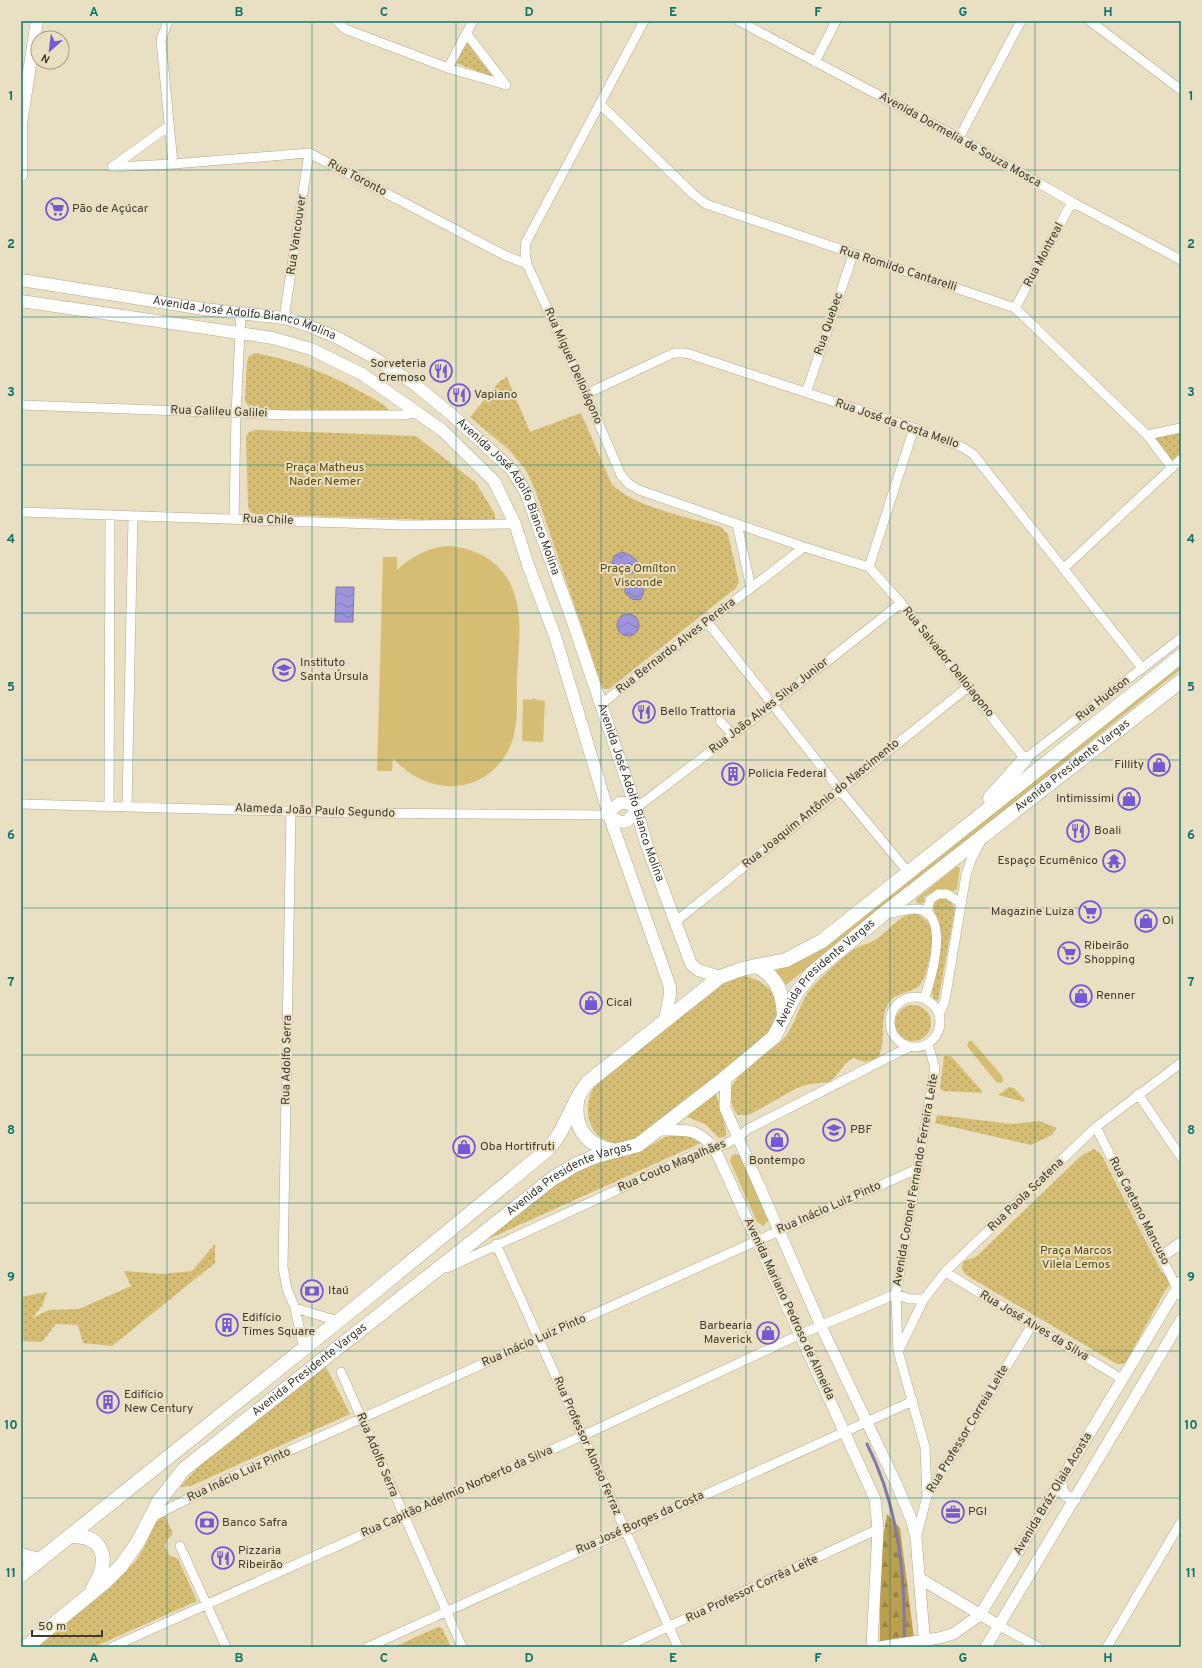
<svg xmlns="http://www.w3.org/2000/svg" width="1202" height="1668" viewBox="0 0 1202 1668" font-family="Overpass,sans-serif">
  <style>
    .grass { fill: #d6bd74 }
    .forest { fill: url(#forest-firs) }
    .park { fill: url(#park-dots) }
    .water { fill: url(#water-waves); stroke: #8179a8 }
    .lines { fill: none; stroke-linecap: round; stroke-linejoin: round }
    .stream { stroke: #8179a8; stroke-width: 3 }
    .minor-casing { stroke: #b2a88d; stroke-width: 10 }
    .tertiary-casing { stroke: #b2a88d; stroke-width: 12 }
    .secondary-casing { stroke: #b2a88d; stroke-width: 13 }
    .primary-casing { stroke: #b2a88d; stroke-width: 15 }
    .minor { stroke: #fff; stroke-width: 9 }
    .tertiary { stroke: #fff; stroke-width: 11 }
    .secondary { stroke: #fff; stroke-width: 12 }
    .primary { stroke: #fff; stroke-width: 14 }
    .grid { fill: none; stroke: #0f766e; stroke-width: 1; stroke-opacity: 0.55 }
    .labels { text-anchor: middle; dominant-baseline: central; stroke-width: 4; stroke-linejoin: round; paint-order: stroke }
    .street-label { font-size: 12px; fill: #3f3b2f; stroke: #e9dfc2 }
    .poi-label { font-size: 12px; fill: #3f3b2f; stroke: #e9dfc2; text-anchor: start }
    .park-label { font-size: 12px; fill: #5c4907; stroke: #e9dfc2 }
    .neatline { fill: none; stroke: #0f766e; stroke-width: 1.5 }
    .grid-label { font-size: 13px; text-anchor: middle; font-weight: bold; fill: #0f766e }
  </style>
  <defs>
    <pattern id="forest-firs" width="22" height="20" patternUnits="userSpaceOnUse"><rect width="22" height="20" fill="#ba9f4e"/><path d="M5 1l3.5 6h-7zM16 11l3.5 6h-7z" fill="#998341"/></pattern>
    <pattern id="park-dots" width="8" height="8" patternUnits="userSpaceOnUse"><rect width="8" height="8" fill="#d6bd74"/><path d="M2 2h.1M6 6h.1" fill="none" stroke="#af9b60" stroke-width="1.8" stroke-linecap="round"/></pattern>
    <pattern id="water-waves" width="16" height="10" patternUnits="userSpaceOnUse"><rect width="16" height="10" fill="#9d94dc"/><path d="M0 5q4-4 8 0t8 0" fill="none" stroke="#817ab3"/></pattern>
  </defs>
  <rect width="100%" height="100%" fill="#e9dfc2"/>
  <!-- grass -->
  <path class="grass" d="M446,546C481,547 511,568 517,604C522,627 518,653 517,677C516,700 520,727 509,749C484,798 426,796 393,758L392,771H377L383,557H397V570C412,556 426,549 446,546Z
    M1181,664V669L786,985L776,971L780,968L798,962L824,947Z
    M533,698L537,700L545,701L543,742L522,741L523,699L532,700Z
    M957,866L960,868L957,889L954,891C942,888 934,890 924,897L925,902L921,904L917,903L916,899Z
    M969,1041H972L1002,1076L1003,1081L1001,1083L996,1082L967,1046Z
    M736,1154L740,1155L769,1220L763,1226L757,1222L730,1161L732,1155Z"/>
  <!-- forest -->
  <path class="forest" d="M887,1514L900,1528L915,1647H880V1556Z"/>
  <!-- park -->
  <path class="park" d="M467,42L493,77L456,63Z
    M255,353C294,360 330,374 365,394C374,399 384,403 390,411L388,414L256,410L249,407L245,401L247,361L249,356Z
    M507,377L530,432L581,413L611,483C630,506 691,518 721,527L728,534L739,582L736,588L609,689H604L602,687L536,492L526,470L509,450L470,417L500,381Z
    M256,430L416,436L476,483L495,514V519L489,522L255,514L250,512L248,507L246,437L249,432Z
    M1181,432V456L1173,466L1149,436Z
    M942,897L950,900L955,909L938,1001L934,999L932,994L942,937C941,924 932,914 934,901Z
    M913,912C940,924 934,941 928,964C926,971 925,980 919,986C909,994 895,992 888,1004C878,1022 888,1042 877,1059L865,1062L853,1058L846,1063L834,1078L829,1082L810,1084L797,1088L749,1115H738C710,1080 767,1057 785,1037C795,1025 798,1008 807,994C814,983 846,953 858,947C864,944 869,944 875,940C887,932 900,916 913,912Z
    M742,976C761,977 783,995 777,1016C775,1023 770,1030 767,1036L638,1139C632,1140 626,1143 620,1143C589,1144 580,1107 595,1086L720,984Z
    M895 1023a18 18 0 1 1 36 0a18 18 0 1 1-36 0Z
    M944,1056H951L982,1091V1093L944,1091L940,1089Z
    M1009,1087L1014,1088L1025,1100L1024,1102L998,1095Z
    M716,1093L726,1130V1136L719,1138L705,1124L685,1116Z
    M937,1115L1012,1124L1039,1121L1057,1128L1052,1135L1031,1145L935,1123Z
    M676,1134L687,1135L701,1143L486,1240L566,1176L587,1165L643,1150L665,1137Z
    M1094,1149L1101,1154L1161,1271L1168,1277L1170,1284L1165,1291L1126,1362L1123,1364H1117L966,1275L962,1269L963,1262L977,1256L1082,1155Z
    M215,1244V1263L112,1346L83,1343L78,1325L56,1324L42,1342L21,1341V1297L47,1292L42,1306L32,1318L49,1310L79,1309L131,1286L124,1271L163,1274L192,1271Z
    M325,1365L350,1414L191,1486L180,1487L203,1462Z
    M164,1514L173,1534L167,1540L165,1546L169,1555L178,1559L197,1601L94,1647H36L91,1602L135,1562L145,1546L153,1526Z
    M438,1627L442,1628L451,1647H394Z"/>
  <!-- water -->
  <path class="water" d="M622,552C631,555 637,558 641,568C631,579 621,570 612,563L614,556Z
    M630,579C644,579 647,591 640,600L632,599L625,593V584Z
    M336,587H354L353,622H335Z
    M617 625a11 11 0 1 1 22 0a11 11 0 1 1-22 0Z"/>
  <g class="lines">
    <!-- stream -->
    <path class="stream" d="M867,1444C898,1505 906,1573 904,1640"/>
    <!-- minor casing -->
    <g class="minor-casing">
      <path id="minor" d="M168,21L161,40L173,164
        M337,21L345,29L448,68L506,85
        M644,21L526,242L525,253L527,264L586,394L621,475L629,484L639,490L804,547L869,567L901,603L1025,759L1181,638
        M739,21L959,138L1072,202L1181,260
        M1090,21L1181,90
        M466,33L506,85
        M815,62L836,21
        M448,68L473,21
        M600,104L693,194L706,204L1015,308L1147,435L1172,468
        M959,138L1021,21
        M112,167L173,164L309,153L506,256L527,264
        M112,167L169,126
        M1015,308L1072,202
        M284,318L309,153
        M806,393L853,255
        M586,394L674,353H686L914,428L962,447L973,454L1142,668
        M21,405L290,415H402L417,413
        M1147,435L1181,428
        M21,512L405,525L515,524
        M234,519L236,413L241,313
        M737,524L751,588
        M869,567L914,428
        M1063,569L1181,459
        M708,623L840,790L908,872
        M601,704L804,547
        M720,721L733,735
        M21,804L351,813L609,815
        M109,806L110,515
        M127,806L133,516
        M636,808L773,704L901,603
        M291,810L283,1267L287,1289L295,1308L304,1349
        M927,913L930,900L938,894H947L961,903
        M885,914C895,913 906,909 916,909C952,910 931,981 924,999
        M675,922L968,687
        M890 1022a25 25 0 1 1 50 0a25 25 0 1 1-50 0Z
        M939,1015L945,1000L966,875L971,860L981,841
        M1138,1094L1181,1157
        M1096,1127L1181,1296
        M496,1244L678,1647
        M447,1268L702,1151C720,1148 735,1141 748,1129L909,1047
        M945,1272L1122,1379
        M295,1308L338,1321
        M899,1350L924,1299L945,1272L1096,1127L1181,1063
        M341,1372L462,1647
        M927,1496L925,1447L898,1351L896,1294L935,1068L928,1044
        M150,1518L231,1477L919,1168
        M916,1538L927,1496L1032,1325
        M180,1546L226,1647
        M998,1625L1038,1647
        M112,1647L582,1436L801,1334L896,1294L909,1299H924
        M368,1647L913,1401
        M625,1647L878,1529
        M1107,1647L1181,1522"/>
    </g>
    <!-- tertiary casing -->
    <g class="tertiary-casing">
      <path id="tertiary" d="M726,1077L725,1108L821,1326L896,1483L912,1521L916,1538L925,1647
        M658,1130C686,1130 696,1127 715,1149L875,1499L878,1529L872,1647
        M1162,1256L1181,1243
        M1061,1483C1062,1493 1064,1497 1075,1499
        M919,1578L998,1625
        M880,1647L939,1638L953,1634L980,1615L1181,1282
        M986,1647L1181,1320"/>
    </g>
    <!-- secondary casing -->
    <g class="secondary-casing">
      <g id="secondary">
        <path d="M21,176V123L37,21"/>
        <path id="s1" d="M21,280L204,309L284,318L304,324L336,337L371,356L413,383L452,415L512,470L526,493L573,622L636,808L646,843L691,964L698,970L720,977"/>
        <path d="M21,301L273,338L311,349L362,374L442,430L494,481L515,524L528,565L555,636L609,815L670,987V994L665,1020"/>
        <path d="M620,803H627L636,808C629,824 623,826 609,815L613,808Z"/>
      </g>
    </g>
    <!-- primary casing -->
    <g class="primary-casing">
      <g id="primary">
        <path d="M990,798L1025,759"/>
        <path d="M757,966C778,978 783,994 784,1017"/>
        <path d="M577,1101C573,1129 588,1146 615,1151"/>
        <path d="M70,1536C106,1535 110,1561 93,1588"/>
        <path d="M21,1555L39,1560"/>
        <path d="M21,1575L372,1294L547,1150C566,1131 571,1103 588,1082L720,977L742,969L786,960L822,941L1181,656"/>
        <path id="s2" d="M26,1647L105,1582L121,1566L138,1542L159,1501L184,1469L552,1179L575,1165L596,1156L638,1145L726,1077L774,1037L795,995L811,974L882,915L1181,681"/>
      </g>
    </g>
    <!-- minor -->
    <use href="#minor" class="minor"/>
    <!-- tertiary -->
    <use href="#tertiary" class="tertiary"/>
    <!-- secondary -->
    <use href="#secondary" class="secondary"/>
    <!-- primary -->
    <use href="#primary" class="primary"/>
  </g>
  <!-- grid -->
  <path class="grid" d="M167,21V1647M312,21V1647M456,21V1647M601,21V1647M746,21V1647M890,21V1647M1035,21V1647M21,170H1181M21,317H1181M21,465H1181M21,613H1181M21,760H1181M21,908H1181M21,1055H1181M21,1203H1181M21,1351H1181M21,1498H1181"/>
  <!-- icons -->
  <defs>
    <g id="supermarket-ring" transform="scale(1.15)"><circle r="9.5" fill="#e9dfc2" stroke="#7359d3" stroke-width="1.5"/><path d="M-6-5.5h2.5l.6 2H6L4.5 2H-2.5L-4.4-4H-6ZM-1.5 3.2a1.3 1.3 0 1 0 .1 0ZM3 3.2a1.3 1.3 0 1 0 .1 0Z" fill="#7359d3"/></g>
    <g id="restaurant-ring" transform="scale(1.15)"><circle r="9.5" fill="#e9dfc2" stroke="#7359d3" stroke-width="1.5"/><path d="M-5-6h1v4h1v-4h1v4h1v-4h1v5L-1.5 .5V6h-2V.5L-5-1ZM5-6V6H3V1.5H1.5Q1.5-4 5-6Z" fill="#7359d3"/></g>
    <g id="school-ring" transform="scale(1.15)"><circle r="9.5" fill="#e9dfc2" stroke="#7359d3" stroke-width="1.5"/><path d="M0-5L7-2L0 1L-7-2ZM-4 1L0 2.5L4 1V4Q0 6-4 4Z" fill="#7359d3"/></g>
    <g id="shop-ring" transform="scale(1.15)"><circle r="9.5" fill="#e9dfc2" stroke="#7359d3" stroke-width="1.5"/><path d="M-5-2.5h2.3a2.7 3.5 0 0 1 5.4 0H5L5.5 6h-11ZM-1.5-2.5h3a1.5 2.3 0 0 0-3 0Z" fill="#7359d3"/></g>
    <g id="building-ring" transform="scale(1.15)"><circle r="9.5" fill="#e9dfc2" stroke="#7359d3" stroke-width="1.5"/><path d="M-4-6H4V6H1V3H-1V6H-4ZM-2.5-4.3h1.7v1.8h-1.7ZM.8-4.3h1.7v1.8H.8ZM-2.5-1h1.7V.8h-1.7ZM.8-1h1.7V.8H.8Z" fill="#7359d3"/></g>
    <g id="temple-ring" transform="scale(1.15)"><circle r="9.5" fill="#e9dfc2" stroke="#7359d3" stroke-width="1.5"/><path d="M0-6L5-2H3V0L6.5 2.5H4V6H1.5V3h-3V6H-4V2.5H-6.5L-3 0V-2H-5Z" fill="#7359d3"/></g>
    <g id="bank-ring" transform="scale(1.15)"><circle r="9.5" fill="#e9dfc2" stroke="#7359d3" stroke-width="1.5"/><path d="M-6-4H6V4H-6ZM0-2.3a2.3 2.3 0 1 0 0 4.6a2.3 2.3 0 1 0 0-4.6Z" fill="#7359d3"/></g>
    <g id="office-ring" transform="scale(1.15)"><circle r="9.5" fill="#e9dfc2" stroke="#7359d3" stroke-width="1.5"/><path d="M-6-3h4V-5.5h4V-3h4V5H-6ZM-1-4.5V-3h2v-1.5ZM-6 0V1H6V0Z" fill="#7359d3"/></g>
  </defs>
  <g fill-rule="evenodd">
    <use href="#supermarket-ring" x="57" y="209"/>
    <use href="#restaurant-ring" x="441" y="371"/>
    <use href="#restaurant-ring" x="459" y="395"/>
    <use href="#school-ring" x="284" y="670"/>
    <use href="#restaurant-ring" x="644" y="712"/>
    <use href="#shop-ring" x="1159" y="765"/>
    <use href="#building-ring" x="733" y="774"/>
    <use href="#shop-ring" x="1129" y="799"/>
    <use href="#restaurant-ring" x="1078" y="831"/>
    <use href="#temple-ring" x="1114" y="861"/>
    <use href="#supermarket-ring" x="1090" y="912"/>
    <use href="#shop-ring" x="1146" y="921"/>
    <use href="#supermarket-ring" x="1069" y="953"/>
    <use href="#shop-ring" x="1081" y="996"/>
    <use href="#shop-ring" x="591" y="1003"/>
    <use href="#school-ring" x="834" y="1130"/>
    <use href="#shop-ring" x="777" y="1140"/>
    <use href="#shop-ring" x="464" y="1147"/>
    <use href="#bank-ring" x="312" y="1291"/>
    <use href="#building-ring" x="227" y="1325"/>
    <use href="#shop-ring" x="768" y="1333"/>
    <use href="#building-ring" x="108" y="1402"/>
    <use href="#office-ring" x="953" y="1512"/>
    <use href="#bank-ring" x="207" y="1523"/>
    <use href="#restaurant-ring" x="223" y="1558"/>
  </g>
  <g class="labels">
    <!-- street labels -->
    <g class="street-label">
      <text transform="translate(960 140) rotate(29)">Avenida Dormelia de Souza Mosca</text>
      <text transform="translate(357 178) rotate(28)">Rua Toronto</text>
      <text transform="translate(297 235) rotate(-82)">Rua Vancouver</text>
      <text transform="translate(1044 255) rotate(-62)">Rua Montreal</text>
      <text transform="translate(898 269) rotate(18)">Rua Romildo Cantarelli</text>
      <text stroke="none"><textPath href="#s1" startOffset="227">Avenida José Adolfo Bianco Molina</textPath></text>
      <text transform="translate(829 324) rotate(-71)">Rua Quebec</text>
      <text transform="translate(573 366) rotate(66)">Rua Miguel Delloiágono</text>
      <text transform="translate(219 412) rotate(2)">Rua Galileu Galilei</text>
      <text transform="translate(897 424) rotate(19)">Rua José da Costa Mello</text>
      <text stroke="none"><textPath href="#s1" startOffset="563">Avenida José Adolfo Bianco Molina</textPath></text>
      <text transform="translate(268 520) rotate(2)">Rua Chile</text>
      <text transform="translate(676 646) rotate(-38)">Rua Bernardo Alves Pereira</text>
      <text transform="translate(948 662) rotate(51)">Rua Salvador Delloiagono</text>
      <text transform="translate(1103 699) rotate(-38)">Rua Hudson</text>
      <text transform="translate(769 706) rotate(-38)">Rua João Alves Silva Junior</text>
      <text stroke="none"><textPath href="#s2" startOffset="1384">Avenida Presidente Vargas</textPath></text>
      <text stroke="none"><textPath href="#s1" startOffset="887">Avenida José Adolfo Bianco Molina</textPath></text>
      <text transform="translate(821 804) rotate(-39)">Rua Joaquim Antônio do Nascimento</text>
      <text transform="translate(315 811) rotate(2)">Alameda João Paulo Segundo</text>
      <text stroke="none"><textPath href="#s2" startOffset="1060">Avenida Presidente Vargas</textPath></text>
      <text transform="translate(287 1060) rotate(-89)">Rua Adolfo Serra</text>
      <text transform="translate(672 1166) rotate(-23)">Rua Couto Magalhães</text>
      <text transform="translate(916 1180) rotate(-80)">Avenida Coronel Fernando Ferreira Leite</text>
      <text stroke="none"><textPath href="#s2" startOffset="725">Avenida Presidente Vargas</textPath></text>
      <text transform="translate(1026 1195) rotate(-44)">Rua Paola Scatena</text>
      <text transform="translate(829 1208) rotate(-24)">Rua Inácio Luiz Pinto</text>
      <text transform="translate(1139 1211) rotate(63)">Rua Caetano Mancuso</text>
      <text transform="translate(789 1309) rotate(65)">Avenida Mariano Pedroso de Almeida</text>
      <text transform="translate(1034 1326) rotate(31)">Rua José Alves da Silva</text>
      <text transform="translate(534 1341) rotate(-24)">Rua Inácio Luiz Pinto</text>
      <text stroke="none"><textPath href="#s2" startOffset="401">Avenida Presidente Vargas</textPath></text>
      <text transform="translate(968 1429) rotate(-59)">Rua Professor Correia Leite</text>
      <text transform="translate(587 1446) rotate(66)">Rua Professor Alonso Ferraz</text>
      <text transform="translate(377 1455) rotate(67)">Rua Adolfo Serra</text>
      <text transform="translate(239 1475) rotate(-25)">Rua Inácio Luiz Pinto</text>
      <text transform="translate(457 1492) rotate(-24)">Rua Capitão Adelmio Norberto da Silva</text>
      <text transform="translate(1053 1494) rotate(-59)">Avenida Bráz Olaia Acosta</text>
      <text transform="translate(640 1523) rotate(-24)">Rua José Borges da Costa</text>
      <text transform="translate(752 1589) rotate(-25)">Rua Professor Corrêa Leite</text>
    </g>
    <!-- poi labels -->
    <g class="poi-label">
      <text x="72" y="209">Pão de Açúcar</text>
      <text x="426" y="364" text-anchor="end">Sorveteria<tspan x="426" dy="14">Cremoso</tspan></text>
      <text x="474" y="395">Vapiano</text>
      <text x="300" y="663">Instituto<tspan x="300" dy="14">Santa Úrsula</tspan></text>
      <text x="660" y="712">Bello Trattoria</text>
      <text x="1144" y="765" text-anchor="end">Fillity</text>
      <text x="748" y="774">Policia Federal</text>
      <text x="1114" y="799" text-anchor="end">Intimissimi</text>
      <text x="1094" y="831">Boali</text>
      <text x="1098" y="861" text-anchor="end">Espaço Ecumênico</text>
      <text x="1074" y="912" text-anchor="end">Magazine Luiza</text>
      <text x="1162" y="921">Oi</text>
      <text x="1084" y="946">Ribeirão<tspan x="1084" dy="14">Shopping</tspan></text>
      <text x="1096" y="996">Renner</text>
      <text x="606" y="1003">Cical</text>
      <text x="850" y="1130">PBF</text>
      <text x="480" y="1147">Oba Hortifruti</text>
      <text x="777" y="1161" text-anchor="middle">Bontempo</text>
      <text x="328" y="1291">Itaú</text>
      <text x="242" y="1318">Edifício<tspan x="242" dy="14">Times Square</tspan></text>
      <text x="752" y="1326" text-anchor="end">Barbearia<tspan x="752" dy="14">Maverick</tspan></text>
      <text x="124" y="1395">Edifício<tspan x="124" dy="14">New Century</tspan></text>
      <text x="968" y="1512">PGI</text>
      <text x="222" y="1523">Banco Safra</text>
      <text x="238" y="1551">Pizzaria<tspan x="238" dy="14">Ribeirão</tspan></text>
    </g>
    <!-- park labels -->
    <g class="park-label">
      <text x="325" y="468">Praça Matheus<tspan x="325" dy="14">Nader Nemer</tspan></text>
      <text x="638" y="569">Praça Omílton<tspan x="638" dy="14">Visconde</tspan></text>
      <text x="1076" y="1251">Praça Marcos<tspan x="1076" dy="14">Vilela Lemos</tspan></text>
    </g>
  </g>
  <!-- border -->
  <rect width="1202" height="1668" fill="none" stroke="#e9dfc2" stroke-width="44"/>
  <!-- north arrow -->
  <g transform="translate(50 50) rotate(208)"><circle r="19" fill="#e9dfc2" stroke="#a59d87"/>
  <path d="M0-3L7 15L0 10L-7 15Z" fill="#7359d3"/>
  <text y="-6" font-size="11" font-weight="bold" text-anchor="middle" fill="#3f3b2f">N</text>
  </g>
  <!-- scale -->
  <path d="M32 1630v6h70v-6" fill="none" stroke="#3f3b2f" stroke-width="2"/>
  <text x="38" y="1630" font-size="12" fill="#3f3b2f" stroke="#e9dfc2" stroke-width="3" paint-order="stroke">50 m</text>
  <rect x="22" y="22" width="1158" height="1624" class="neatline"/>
  <g class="grid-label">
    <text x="94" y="16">A</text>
    <text x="239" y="16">B</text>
    <text x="384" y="16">C</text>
    <text x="529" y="16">D</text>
    <text x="673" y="16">E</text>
    <text x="818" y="16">F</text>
    <text x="963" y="16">G</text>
    <text x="1108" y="16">H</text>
    <text x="11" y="100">1</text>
    <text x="1191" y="100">1</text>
    <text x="11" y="248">2</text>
    <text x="1191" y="248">2</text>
    <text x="11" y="396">3</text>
    <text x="1191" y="396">3</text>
    <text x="11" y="543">4</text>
    <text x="1191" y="543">4</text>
    <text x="11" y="691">5</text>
    <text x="1191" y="691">5</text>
    <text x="11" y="839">6</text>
    <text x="1191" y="839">6</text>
    <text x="11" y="986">7</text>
    <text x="1191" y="986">7</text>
    <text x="11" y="1134">8</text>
    <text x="1191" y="1134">8</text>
    <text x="11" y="1281">9</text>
    <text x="1191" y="1281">9</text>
    <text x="11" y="1429">10</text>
    <text x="1191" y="1429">10</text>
    <text x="11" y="1577">11</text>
    <text x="1191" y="1577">11</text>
    <text x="94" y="1662">A</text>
    <text x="239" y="1662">B</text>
    <text x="384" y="1662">C</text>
    <text x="529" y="1662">D</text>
    <text x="673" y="1662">E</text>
    <text x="818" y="1662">F</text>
    <text x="963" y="1662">G</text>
    <text x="1108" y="1662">H</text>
  </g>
</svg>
